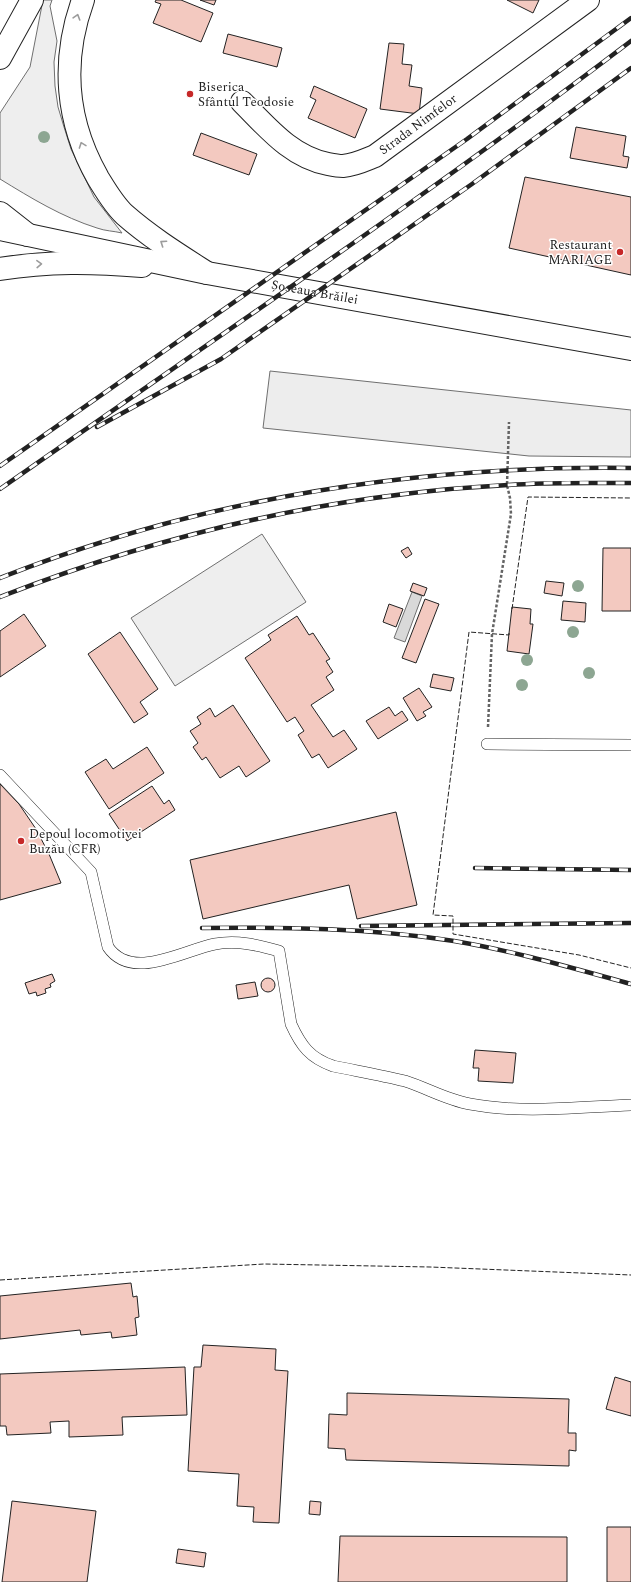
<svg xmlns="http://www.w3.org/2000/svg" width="631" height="1582" viewBox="0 0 631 1582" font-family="Spectral,serif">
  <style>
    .green { fill: #eee; stroke: #6f6f6f }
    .parking { fill: #ededed; stroke: #6f6f6f }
    .water { fill: #d9d9d9; stroke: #6f6f6f }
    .building { fill: #f3c9c0; stroke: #222 }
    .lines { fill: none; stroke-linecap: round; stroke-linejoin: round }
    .service-casing { stroke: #222; stroke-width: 12 }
    .minor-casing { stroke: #222; stroke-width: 24 }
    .secondary-casing { stroke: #222; stroke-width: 24 }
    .primary-casing { stroke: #222; stroke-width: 24 }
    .path { stroke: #646464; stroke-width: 2.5; stroke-dasharray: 3 2; stroke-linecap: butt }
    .service { stroke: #fff; stroke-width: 11 }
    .minor { stroke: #fff; stroke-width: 22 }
    .secondary { stroke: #fff; stroke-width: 22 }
    .primary { stroke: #fff; stroke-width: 22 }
    .rail-casing { stroke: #222; stroke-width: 4.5 }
    .rail { stroke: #fff; stroke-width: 3; stroke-dasharray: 9; stroke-linecap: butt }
    .fence { stroke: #222; stroke-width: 1; stroke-dasharray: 5 2; stroke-linecap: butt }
    .tree { fill: #8da692 }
    .oneway { stroke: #9c9c9c }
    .poi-dot { fill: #c62828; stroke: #fff; stroke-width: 1.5 }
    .labels { text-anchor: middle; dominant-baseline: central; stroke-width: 3; stroke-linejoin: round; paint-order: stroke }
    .poi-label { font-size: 13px; fill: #222; stroke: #fff; text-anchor: start }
    .street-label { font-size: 13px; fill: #222; stroke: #fff }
  </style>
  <rect width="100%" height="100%" fill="#fff"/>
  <!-- green -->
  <path class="green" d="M43,0H52L50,6L57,41L54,62L55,86L58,107L64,127L71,149L94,197L122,233C114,231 105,231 97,228C62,217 31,198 0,179V113L30,67Z
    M262,534L306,602L175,686L131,618Z"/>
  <!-- parking -->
  <path class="parking" d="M270,371L631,410V457L529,456L263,428Z"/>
  <!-- water -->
  <path class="water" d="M412,592L422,596L405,642L394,638Z"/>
  <!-- building -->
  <path class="building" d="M156,0H181L213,13L201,42L153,23L161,4L155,2Z
    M200,0H216L214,5Z
    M507,0H539L533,13Z
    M228,34L282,48L277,67L223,53Z
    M389,43L404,44L402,64L412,65L409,86L422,88L419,114L380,109Z
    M314,86L367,109L355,138L308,118L316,100L310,97Z
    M576,127L626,136L623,156L629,157L627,168L570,158Z
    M201,133L257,154L249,175L193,155Z
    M525,177L631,197V275L509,248Z
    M408,547L412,554L406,558L401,551Z
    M603,548H631V611H602Z
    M546,581L564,583L562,596L544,593Z
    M413,583L427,588L424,596L410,591Z
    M425,599L439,604L416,663L402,658Z
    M563,601L586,603L585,622L561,620Z
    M389,604L403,609L396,627L383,622Z
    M512,607L531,609L530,624H533L529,654L507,651Z
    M24,614L46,646L0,677V631Z
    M297,616L309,635L313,633L330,659L326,661L333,672L326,677L334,690L311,705L333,737L344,730L357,749L328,768L319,754L312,758L298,735L304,731L295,717L287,722L245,658L271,640L268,635Z
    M120,632L158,689L140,702L148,714L134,723L88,654Z
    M433,674L454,678L451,691L430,687Z
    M419,688L432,707L423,712L426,716L417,721L403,698Z
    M233,705L270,761L246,777L239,766L220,778L206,757L202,760L193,747L198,743L190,731L201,724L197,717L210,708L215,717Z
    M389,707L395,716L402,711L408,720L378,739L366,721Z
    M147,747L164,773L109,809L85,772L106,759L113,769Z
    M0,784L19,804L36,829L49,854L61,883L0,900Z
    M152,786L164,804L169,800L175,810L127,841L109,814Z
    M396,812L417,905L357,919L349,885L203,919L190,860Z
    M52,974L55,981L50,984L51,987L45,989L46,993L37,996L36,992L29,994L25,983Z
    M261 985a7 7 0 1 1 14 0a7 7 0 1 1-14 0Z
    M255,982L258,996L238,999L236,985Z
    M475,1050L516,1053L513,1083L478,1081L479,1068H473Z
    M131,1283L133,1297L137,1296L139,1317L135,1318L137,1335L112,1338L111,1332L81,1335L80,1330L0,1339V1296Z
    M203,1345L276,1349L275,1370L288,1371L279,1523L253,1522L254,1507L237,1506L239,1474L188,1471L194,1367H201Z
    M185,1367L187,1415L122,1417L123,1435L69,1437V1421L50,1422L51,1433L7,1435L6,1426H0V1374Z
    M615,1377L631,1382V1416L606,1409Z
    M347,1393L569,1399L568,1433H576V1451L569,1450V1466L346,1460L345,1449L328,1448L329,1414L347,1415Z
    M12,1501L96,1511L87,1582H2Z
    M310,1501L321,1502L320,1515L309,1514Z
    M607,1527H631V1582H607Z
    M340,1536L567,1537V1582H338Z
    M178,1549L206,1553L204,1567L176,1563Z"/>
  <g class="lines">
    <!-- service casing -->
    <g class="service-casing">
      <path id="service" d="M487,744L631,745
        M0,775L91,872L108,947C132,982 184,950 215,944C237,940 258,945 279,951L291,1024C301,1046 310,1058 333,1066C357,1071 381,1075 405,1081C427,1088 447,1100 470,1104C523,1114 578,1107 631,1105"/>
    </g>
    <!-- minor casing -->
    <g class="minor-casing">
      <g id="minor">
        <path id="s1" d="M242,102C267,127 291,157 328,164C333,165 338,166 343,166C355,165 365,160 375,156L588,0"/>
      </g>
    </g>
    <!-- secondary casing -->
    <g class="secondary-casing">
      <path id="secondary" d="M83,0C61,61 66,122 98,178C106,191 114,205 125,215C150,237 179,255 207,273
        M0,58L32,0
        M0,213L28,235
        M0,269C49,261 93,262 142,266"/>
    </g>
    <!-- primary casing -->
    <g class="primary-casing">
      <g id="primary">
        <path id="s2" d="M0,229L207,273L631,349"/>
      </g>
    </g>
    <!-- path -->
    <path class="path" d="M488,727L492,634L511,514L510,498L507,485L509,422"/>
    <!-- service -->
    <use href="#service" class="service"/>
    <!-- minor -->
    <use href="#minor" class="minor"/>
    <!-- secondary -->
    <use href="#secondary" class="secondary"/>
    <!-- primary -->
    <use href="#primary" class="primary"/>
    <!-- rail casing -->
    <g class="rail-casing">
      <path id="rail" d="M97,427L221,359L472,184L631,68
        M0,466L467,139L631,18
        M0,489C211,341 426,197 631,41
        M0,578C201,499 416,465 631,468
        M0,597C162,534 334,494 508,485C549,482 590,483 631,483
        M475,868L631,870
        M361,926L631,923
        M202,928C286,927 370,928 454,941C514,951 572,968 631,984"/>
    </g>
    <!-- rail -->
    <use href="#rail" class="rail"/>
    <!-- fence -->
    <path class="fence" d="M512,609L528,497L631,498
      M509,633V635L469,632L433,915L453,916V934L579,955L631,968
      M0,1280L264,1264L430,1267L631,1275"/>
  </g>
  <!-- trees -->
  <g class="tree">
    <circle cx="44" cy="137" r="6"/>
    <circle cx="578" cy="586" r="6"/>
    <circle cx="573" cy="632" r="6"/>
    <circle cx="527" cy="660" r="6"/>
    <circle cx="589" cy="673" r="6"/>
    <circle cx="522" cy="685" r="6"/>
  </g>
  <!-- one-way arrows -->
  <defs><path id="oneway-chevron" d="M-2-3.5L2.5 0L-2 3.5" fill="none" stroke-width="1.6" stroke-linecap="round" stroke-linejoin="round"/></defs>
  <g class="oneway">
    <use href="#oneway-chevron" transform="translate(77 17) rotate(-73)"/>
    <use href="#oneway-chevron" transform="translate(82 145) rotate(-110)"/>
    <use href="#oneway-chevron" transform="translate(163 243) rotate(-146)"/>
    <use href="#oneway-chevron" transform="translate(39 264) rotate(-2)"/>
  </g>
  <!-- markers -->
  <g class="poi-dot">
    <circle cx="190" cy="94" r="4"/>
    <circle cx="620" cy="252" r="4"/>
    <circle cx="21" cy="841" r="4"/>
  </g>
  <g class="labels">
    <!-- poi labels -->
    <g class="poi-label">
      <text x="198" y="87">Biserica<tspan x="198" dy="15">Sfântul Teodosie</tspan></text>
      <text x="612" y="245" text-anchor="end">Restaurant<tspan x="612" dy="15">MARIAGE</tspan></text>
      <text x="29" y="834">Depoul locomotivei<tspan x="29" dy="15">Buzău (CFR)</tspan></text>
    </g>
    <!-- street labels -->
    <g class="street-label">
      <text stroke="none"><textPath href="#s1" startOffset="210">Strada Nimfelor</textPath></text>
      <text stroke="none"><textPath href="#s2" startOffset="321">Șoseaua Brăilei</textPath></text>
    </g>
  </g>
</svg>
